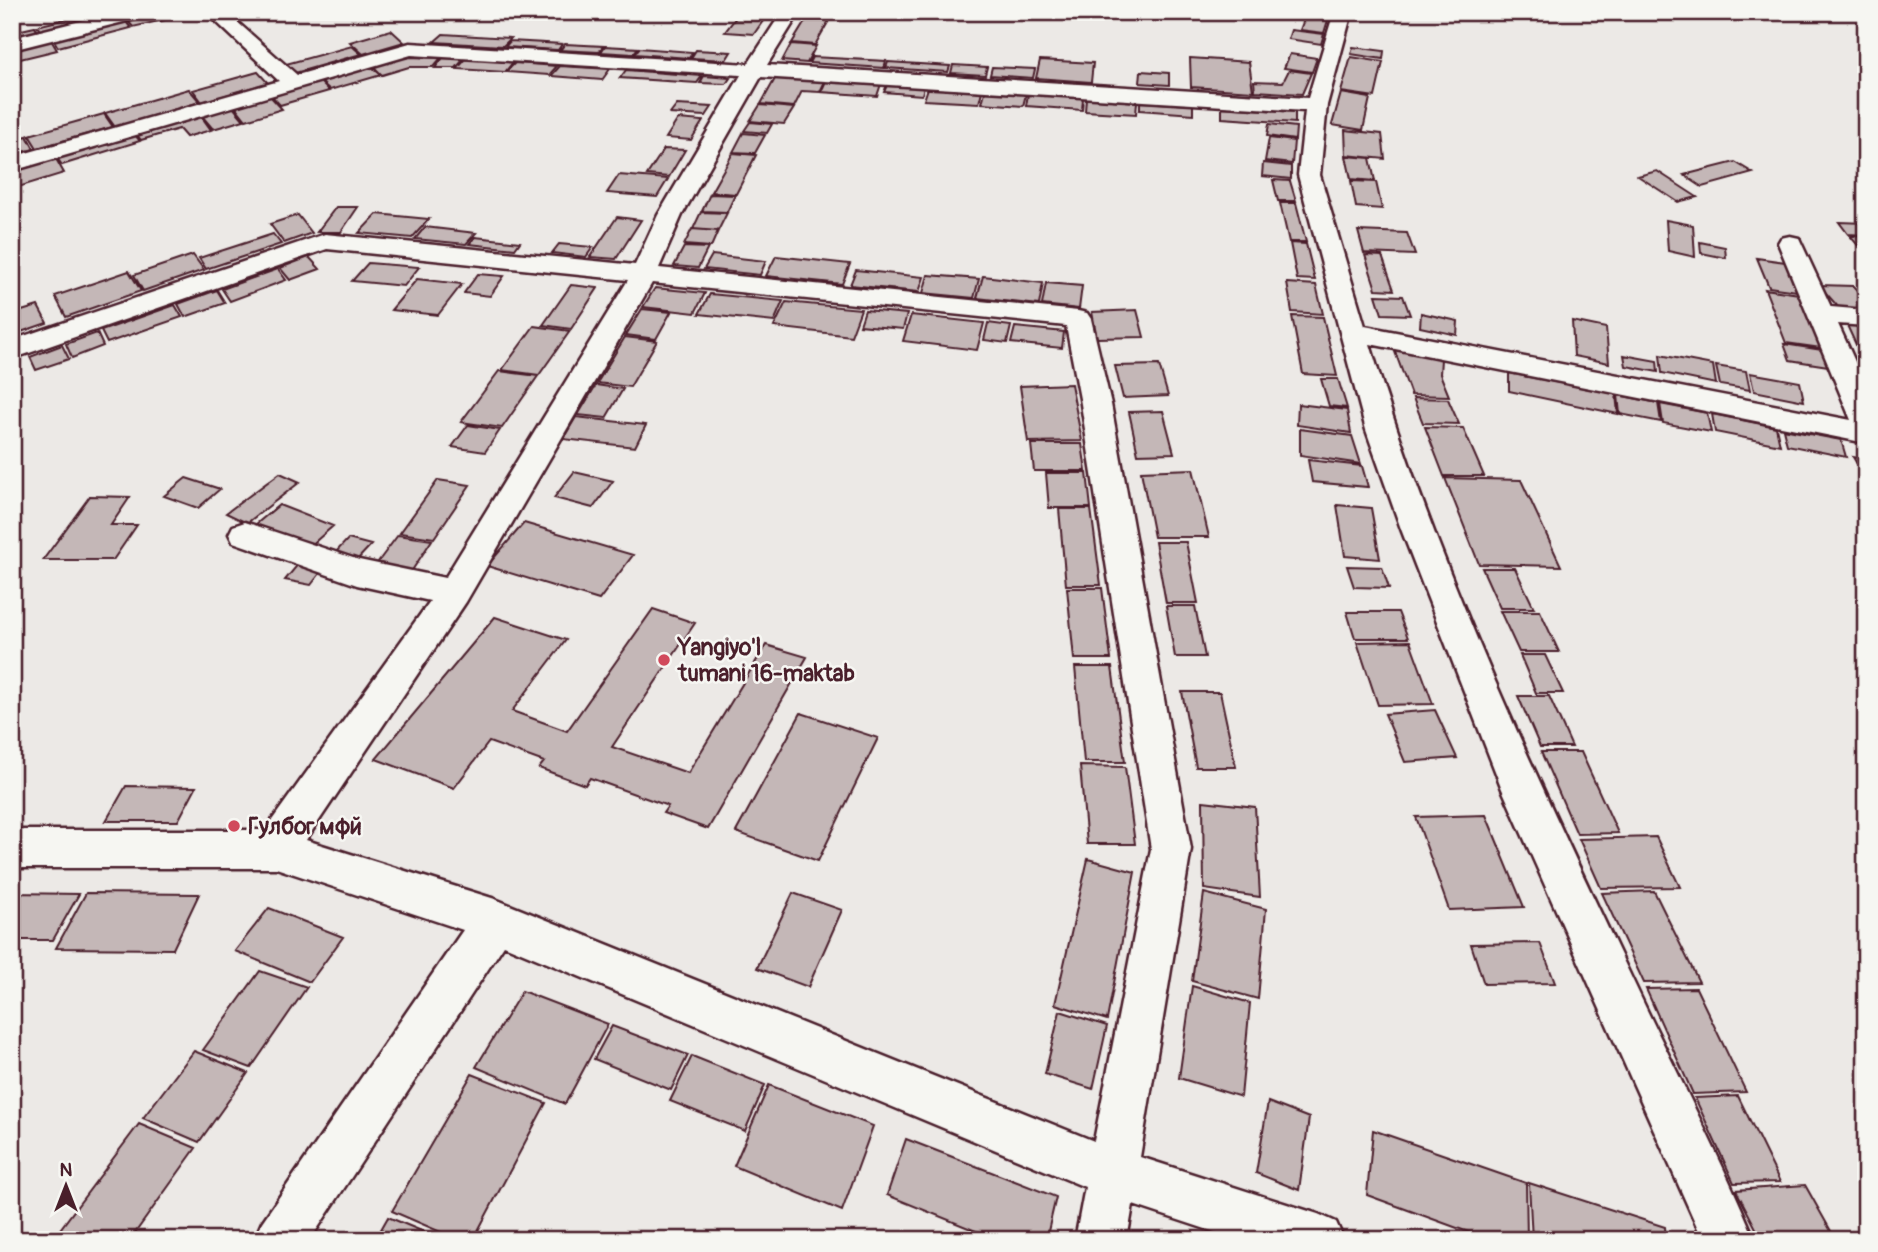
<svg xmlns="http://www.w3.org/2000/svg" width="1878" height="1252" viewBox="0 0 1878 1252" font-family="Pangolin,sans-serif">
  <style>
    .building { fill: #c4b7b7; stroke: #4a1f2b; stroke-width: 2 }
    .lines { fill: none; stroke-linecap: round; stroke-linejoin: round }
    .minor-casing { stroke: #4a1f2b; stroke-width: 5 }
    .minor { fill: #f6f6f2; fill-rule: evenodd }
    .poi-dot { fill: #d1495b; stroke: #f6f6f2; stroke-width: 2.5 }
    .labels { text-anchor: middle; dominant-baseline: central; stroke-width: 5; stroke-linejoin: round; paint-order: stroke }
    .poi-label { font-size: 23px; font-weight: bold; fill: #4a1f2b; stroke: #f6f6f2; text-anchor: start }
  </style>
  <rect width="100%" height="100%" fill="#ece9e6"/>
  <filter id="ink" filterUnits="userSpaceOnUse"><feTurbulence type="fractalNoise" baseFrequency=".0143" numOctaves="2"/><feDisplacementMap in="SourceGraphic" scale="14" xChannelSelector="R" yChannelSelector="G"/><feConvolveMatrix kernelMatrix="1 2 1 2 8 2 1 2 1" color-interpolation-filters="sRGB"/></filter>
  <g filter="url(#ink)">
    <!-- building -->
    <path class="building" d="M92,12H120L85,23L77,16Z
      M164,12H195L161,21L156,14Z
      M740,12L767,15L754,34L725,32Z
      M811,12H834L815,45L792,43Z
      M154,15L159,21L133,27L128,21Z
      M74,17L79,24L42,33L37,26Z
      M1305,17L1328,20L1324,33L1300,30Z
      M126,22L131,28L58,47L53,39Z
      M35,27L39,34L12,40V32Z
      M391,30L404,42L363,54L350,42Z
      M1291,30L1324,34L1321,44L1288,39Z
      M443,34L511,38L503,46L434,42Z
      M51,40L57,50L12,61V49Z
      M510,41L562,44L558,50L505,47Z
      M565,44L603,46L599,52L560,50Z
      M791,44L816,46L807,63L782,61Z
      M352,46L361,54L295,73L286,64Z
      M605,46L638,48L633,54L601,52Z
      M1353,47L1384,51L1383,59L1351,54Z
      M639,48L693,52L689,58L635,54Z
      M696,50L731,52L726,60L691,58Z
      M1290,54L1317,58L1312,72L1284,68Z
      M407,57L441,58L433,67H409L382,75L373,66Z
      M812,57L886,61L884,68L809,63Z
      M1351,57L1383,62L1375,97L1341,92Z
      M443,58L464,59L456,68H435Z
      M1190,58L1249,62L1253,91L1191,87Z
      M466,59L513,62L505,72L457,69Z
      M1040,60L1093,63L1091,82L1036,78Z
      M888,62L950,66L948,72L886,68Z
      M515,63L557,66L549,75L506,72Z
      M953,65L987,67L985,75L951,73Z
      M560,66L610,69L602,80L551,76Z
      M372,67L381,75L330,90L321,82Z
      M992,67L1035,69L1033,78L990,75Z
      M626,70L702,76L697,83L620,78Z
      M1289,70L1311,73L1302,94L1255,91L1254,81L1283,82Z
      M1141,71L1169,73V85L1140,83Z
      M258,72L268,83L202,102L193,90Z
      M704,76L730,78L726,84L700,83Z
      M776,77L825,81L820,92L802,91L794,107L761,104Z
      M826,81L881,84L877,96L821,92Z
      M320,82L329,91L280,105L272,96Z
      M887,85L924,87L922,95L884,92Z
      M928,88L982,91L979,103L924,100Z
      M189,89L200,102L115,127L105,113Z
      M985,92L1026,94L1023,106L982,103Z
      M1341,93L1370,98L1363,130L1332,125Z
      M1028,94L1083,98L1082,110L1026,106Z
      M270,96L282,109L246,120L235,106Z
      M1086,98L1137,102L1136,114L1085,111Z
      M1140,102L1193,105V114L1140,110Z
      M677,105L712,107L706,116L670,114Z
      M760,105L794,108L784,124L750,121Z
      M233,107L244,120L213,129L202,116Z
      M1222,107L1295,112V123L1222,118Z
      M104,114L113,127L37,148L29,135Z
      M201,116L211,130L186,137L179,129L141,140L137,135Z
      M678,119L703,121L691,140L666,138Z
      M750,122L772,124L767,133L744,131Z
      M1269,124L1296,127L1295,140L1267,136Z
      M1345,130L1382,134L1385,159L1346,155Z
      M743,133L765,135L755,153L733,152Z
      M135,135L140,141L62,165L57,158Z
      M27,136L34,149L12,155V140Z
      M1269,138L1294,141L1292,164L1265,161Z
      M664,149L685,150L669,177L647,175Z
      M733,153L756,155L736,194L711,192Z
      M1346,156L1370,158L1375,181L1351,179Z
      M56,159L64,173L12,189V171Z
      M1735,162L1753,173L1702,187L1684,175Z
      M1263,163L1291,166V179L1262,176Z
      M1657,171L1697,197L1678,202L1638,176Z
      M619,175L668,179L657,197L607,193Z
      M1273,180L1290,181L1296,201H1278Z
      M1351,181L1376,182L1382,209L1356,207Z
      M710,194L735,195L727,212L702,211Z
      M1280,203H1296L1306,242H1289Z
      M336,207H358L341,232H317Z
      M701,212L727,213L718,231L693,229Z
      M377,214L429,219L412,238L359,233Z
      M298,215L312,233L284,243L270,224Z
      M617,217L641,220L616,259L590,257Z
      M1666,220L1693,225L1695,257L1668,251Z
      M1839,222L1866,223V235L1848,234Z
      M425,227L476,233L466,244L415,239Z
      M692,229L718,231L711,247L684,245Z
      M1358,231L1407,233L1415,255L1364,253Z
      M273,234L281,244L206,269L199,258Z
      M1850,236L1866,237V255Z
      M475,237L520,242L515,249L469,244Z
      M1700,242L1725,247L1726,258L1701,253Z
      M1290,243L1306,244L1315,280L1297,279Z
      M559,244L593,247L586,257L552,253Z
      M684,247L708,248L698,268L674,266Z
      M193,255L204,270L143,291L134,275Z
      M712,255L766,261L760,275L704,269Z
      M1365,255L1382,256L1394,290L1376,289Z
      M776,256L850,264L842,284L766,276Z
      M309,257L320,269L290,280L280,268Z
      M1757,258L1785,262L1797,291L1769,287Z
      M368,263L419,267L404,286L352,281Z
      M278,269L286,280L230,301L222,289Z
      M856,270L924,277L919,292L850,285Z
      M129,271L141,291L66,317L55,296Z
      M478,274L504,276L490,296L464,293Z
      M928,275L979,279L974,298L923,293Z
      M983,276L1043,283L1039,305L977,298Z
      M417,279L462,284L438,315L391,310Z
      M1046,283L1082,286L1079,309L1042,305Z
      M1287,283L1316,285L1323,314L1292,312Z
      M571,285L598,288L571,329L543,325Z
      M1819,285L1853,286L1866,300V309L1839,308Z
      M655,288L705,293L695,313L643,307Z
      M1765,289L1799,294L1821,348L1786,343Z
      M217,290L225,303L185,317L178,304Z
      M710,294L783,301L774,322L699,314Z
      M1376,295L1403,296L1410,315L1382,314Z
      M786,302L861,309L851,336L774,327Z
      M175,305L182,317L107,343L101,331Z
      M38,306L47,323L12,335V314Z
      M642,309L671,312L656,339L626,335Z
      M865,310L907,314L903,329L860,325Z
      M1137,310L1144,337L1097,338L1092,312Z
      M1421,313L1458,321L1457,335L1420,327Z
      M911,315L984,323L977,350L903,341Z
      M1292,316L1323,317L1337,376L1303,374Z
      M1572,321L1606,328L1609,363L1574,356Z
      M1845,321L1866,324V363L1864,362Z
      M988,323L1011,326L1007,343L984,340Z
      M534,326L570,331L539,375L502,370Z
      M1015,327L1064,332L1062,348L1011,343Z
      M97,333L103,346L72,358L66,344Z
      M625,337L657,341L630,387L597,383Z
      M1784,344L1822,350L1828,366L1790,360Z
      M62,345L69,359L36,370L30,357Z
      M1394,349L1441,359L1440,374L1449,396L1411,395Z
      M1624,355L1657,361L1658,372L1626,366Z
      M1660,355L1713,365L1716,384L1662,373Z
      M1159,365L1168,396L1123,398L1115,366Z
      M1716,366L1746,371L1750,390L1720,385Z
      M499,371L538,376L502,428L461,422Z
      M1509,373L1616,394L1618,414L1509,391Z
      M1750,373L1800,382L1804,401L1754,391Z
      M1321,379H1338L1347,408L1329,406Z
      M1071,384L1082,441L1028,442L1020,386Z
      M596,385L623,389L606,418L578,415Z
      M1618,395L1658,403L1661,422L1620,414Z
      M1413,398L1448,399L1459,424L1423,423Z
      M1298,404L1347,410L1351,433L1297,425Z
      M1660,404L1707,413L1711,432L1663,423Z
      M1163,411L1174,453L1138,454L1129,412Z
      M1712,414L1776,427L1780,445L1715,432Z
      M576,417L646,425L635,447L563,439Z
      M468,425L500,430L485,452L452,447Z
      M1425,427L1463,428L1484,476H1444Z
      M1300,429L1352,436L1361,464L1300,455Z
      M1783,429L1841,440L1846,457L1787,445Z
      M1031,444H1082L1086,471H1034Z
      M1853,457L1866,459V479Z
      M1308,460L1362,466L1368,487L1312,482Z
      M1193,469L1209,537H1154L1141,471Z
      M574,472L613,481L593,508L554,498Z
      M280,473L300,482L247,523L226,513Z
      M1046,473H1087L1091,508H1049Z
      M186,478L220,489L198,508L164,496Z
      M1445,478L1521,480L1561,566L1479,564Z
      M438,480L470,485L434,538L400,533Z
      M90,496L130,497L111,525H137L113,560H43Z
      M279,505L333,526L309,547L255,525Z
      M1337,505L1371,508L1380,559L1345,556Z
      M1059,509H1091L1101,585H1066Z
      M524,523L633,555L599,600L487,566Z
      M398,535L432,540L411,572L375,566Z
      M348,539L371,545L356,561L334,554Z
      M1155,542H1186L1198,603H1166Z
      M299,563L325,567L311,585L285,580Z
      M1347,566L1382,567L1389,588L1354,587Z
      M1482,568H1515L1534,608H1500Z
      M1067,588H1102L1111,659H1074Z
      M1166,606H1195L1205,657H1175Z
      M653,609L695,623L612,747L688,773L766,645L807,657L708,829L663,813L668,806L590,778L585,785L539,768L544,762L489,742L454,788L376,759L495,617L566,640L512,711L567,731Z
      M1500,611H1540L1559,652H1519Z
      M1347,612H1398L1408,638H1355Z
      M1410,641L1433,704L1378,705L1357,642Z
      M1520,655H1545L1563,693H1536Z
      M1075,667H1112L1125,762H1084Z
      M1182,692H1220L1236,767H1196Z
      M1518,696H1549L1572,747H1540Z
      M1435,710L1457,758L1405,762L1385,714Z
      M801,713L878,738L818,861L736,832Z
      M1541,752H1581L1618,833L1577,834Z
      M1080,766L1125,767L1135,844H1087Z
      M126,786L196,787L178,821H106Z
      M1203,801L1255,807L1260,897L1204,889Z
      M1486,815L1524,907L1449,910L1416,817Z
      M1656,837L1680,887L1601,888L1579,839Z
      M1088,859L1135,872L1107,1020L1055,1004Z
      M1654,891L1699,982L1644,983L1602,893Z
      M12,893L79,894L53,940H12Z
      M86,893L199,894L173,949L56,948Z
      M793,893L842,910L808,987L757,968Z
      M1204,893L1266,909L1258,999L1192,981Z
      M269,908L343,937L310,982L235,951Z
      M1540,943L1555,983L1484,984L1471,944Z
      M260,971L307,987L251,1068L203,1050Z
      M1192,986L1250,1003L1241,1097L1179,1078Z
      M1696,988L1746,1092L1693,1094L1646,989Z
      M522,991L608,1024L565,1104L476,1067Z
      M1060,1011L1107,1026L1093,1089L1045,1074Z
      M612,1026L688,1055L671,1090L594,1059Z
      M194,1051L248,1073L199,1142L143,1118Z
      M692,1056L765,1085L745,1131L670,1101Z
      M472,1074L546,1103L473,1240H459L392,1211Z
      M769,1085L873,1126L842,1211L734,1166Z
      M1738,1096L1780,1182L1734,1183L1695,1098Z
      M1268,1102L1309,1118L1299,1190L1256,1173Z
      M139,1124L196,1148L130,1240H52Z
      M1373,1130L1526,1183L1527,1240H1490L1367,1195Z
      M906,1139L1056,1197L1046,1240H998L887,1195Z
      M1529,1183L1665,1227L1666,1240H1532Z
      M1805,1185L1836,1240H1762L1736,1190Z
      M388,1217L443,1240H375Z"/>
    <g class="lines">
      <!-- minor casing -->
      <g class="minor-casing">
        <path id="minor" d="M117,12H149L147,16L12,50V38Z
          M206,12H226L297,75L410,43L748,64L782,12H800L767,65L1308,98L1334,12H1352L1327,105L1320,175L1365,326L1851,420L1778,243L1781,238L1790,236L1799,238L1831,307L1866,310V326L1838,324L1866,386V443L1370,344C1436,566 1536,777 1635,985C1675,1070 1719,1153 1755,1240H1703L1502,789L1401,529L1366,430L1298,175L1305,111L761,77L682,215L659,268L1078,311L1087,313L1091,319L1111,404L1191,849L1140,1157L1318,1214L1336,1222L1344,1240H1239L1133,1205L1127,1240H1075L1085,1187L504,945L310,1240H254L262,1222L463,930L276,868H12V830H265L430,601L357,585L233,542L229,534L233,526L245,522L359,560L445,578L628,280L327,249L12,359V340L325,234L635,265L658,215L741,75L411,55L12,171V157L279,81ZM652,283L1066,326L1081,404L1151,849L1094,1141L495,899L306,840L466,602Z"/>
      </g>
      <!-- minor -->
      <use href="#minor" class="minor"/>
    </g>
  </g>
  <!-- markers -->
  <g class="poi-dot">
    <circle cx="664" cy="660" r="7"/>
    <circle cx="234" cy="826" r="7"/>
  </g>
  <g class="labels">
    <!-- poi labels -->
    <g class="poi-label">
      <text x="678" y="647">Yangiyo'l<tspan x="678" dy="26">tumani 16-maktab</tspan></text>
      <text x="248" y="826">Гулбог мфй</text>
    </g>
  </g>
  <!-- margin -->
  <rect width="1878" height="1252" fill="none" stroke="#f6f6f2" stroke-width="42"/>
  <rect x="21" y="21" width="1836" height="1210" fill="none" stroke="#4a1f2b" stroke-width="2.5" filter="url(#ink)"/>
  <!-- north arrow -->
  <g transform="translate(66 1186)" stroke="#f6f6f2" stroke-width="5" paint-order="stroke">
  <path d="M0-5L12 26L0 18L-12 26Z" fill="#4a1f2b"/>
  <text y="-10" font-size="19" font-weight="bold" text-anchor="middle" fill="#4a1f2b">N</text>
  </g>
</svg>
